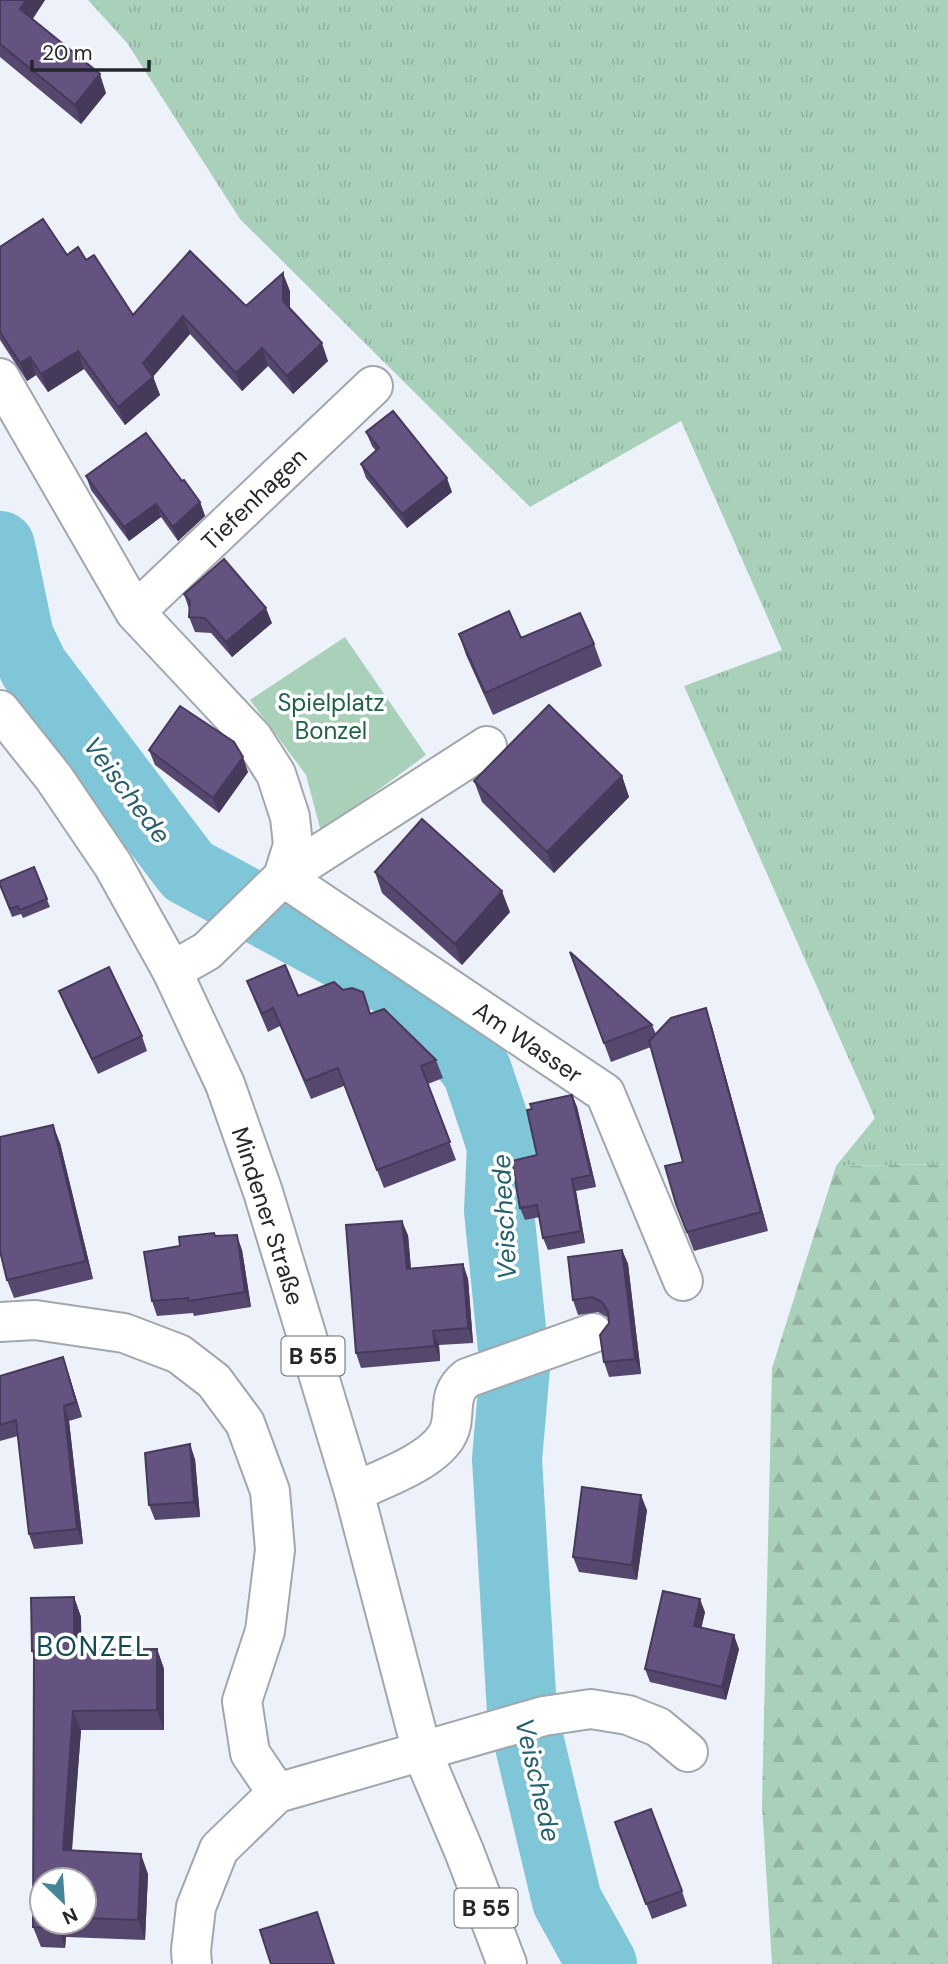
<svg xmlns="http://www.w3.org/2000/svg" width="948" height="1964" viewBox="0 0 948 1964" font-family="'DM Sans',sans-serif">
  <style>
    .grass { fill: url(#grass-tufts) }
    .forest { fill: url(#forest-firs) }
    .park { fill: #a9d1ba }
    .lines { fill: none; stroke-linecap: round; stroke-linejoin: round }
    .river { stroke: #7ec6d8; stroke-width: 70 }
    .minor-casing { stroke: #a2a7ae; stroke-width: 42 }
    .major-casing { stroke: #a2a7ae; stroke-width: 42 }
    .minor { stroke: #fff; stroke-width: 38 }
    .major { stroke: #fff; stroke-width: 38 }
    .wall { fill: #56476f; fill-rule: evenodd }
    .shaded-wall { fill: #463a5a }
    .building { fill: #645381; stroke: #463a5a; stroke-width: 2 }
    .labels { text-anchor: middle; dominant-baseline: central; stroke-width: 7; stroke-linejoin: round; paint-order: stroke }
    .shield { fill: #fff; stroke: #66686a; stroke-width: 2 }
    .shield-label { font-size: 23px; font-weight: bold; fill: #25272a }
    .street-label { font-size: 24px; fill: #25272a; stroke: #fff }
    .park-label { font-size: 24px; fill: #1e6243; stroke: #fff }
    .water-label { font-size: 26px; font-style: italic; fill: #26606d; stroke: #fff }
    .quarter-label { font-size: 28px; letter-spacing: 2px; fill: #124b57; stroke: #fff }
  </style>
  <defs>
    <pattern id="grass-tufts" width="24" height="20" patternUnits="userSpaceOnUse" patternTransform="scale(1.75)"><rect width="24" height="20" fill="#a9d1ba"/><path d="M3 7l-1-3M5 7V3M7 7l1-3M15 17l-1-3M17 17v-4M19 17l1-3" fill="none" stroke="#91b3a0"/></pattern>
    <pattern id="forest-firs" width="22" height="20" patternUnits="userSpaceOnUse" patternTransform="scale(1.75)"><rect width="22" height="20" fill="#a9d1ba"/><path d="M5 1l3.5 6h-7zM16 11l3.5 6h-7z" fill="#91b3a0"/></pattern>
  </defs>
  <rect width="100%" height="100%" fill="#edf2fa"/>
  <!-- grass -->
  <path class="grass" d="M88,0H948V1164L836,1166L875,1118L684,686L782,650L681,421L530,507L240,219L127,43Z"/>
  <!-- forest -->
  <path class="forest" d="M948,1164V1964H772L762,1805L772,1368L836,1166Z"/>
  <!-- park -->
  <path class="park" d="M345,637L426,755L321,832L306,775L250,700Z"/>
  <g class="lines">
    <!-- river -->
    <path class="river" d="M0,546L19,637L34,668L188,871L423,998L477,1071L502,1146L499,1211L515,1368L507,1459L522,1712L567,1901L602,1964"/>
    <!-- minor casing -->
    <g class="minor-casing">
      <path id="minor" d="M0,378L135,612L253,738L276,774L290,817L293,845L283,877L207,951L172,971
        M135,612L373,386
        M487,746L283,877L605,1093L683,1281
        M0,1322L35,1320L124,1333L179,1354L214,1381L245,1423L270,1491L275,1550L265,1631L242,1701L250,1753L277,1793
        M354,1492C382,1479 429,1463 446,1437C459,1417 444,1396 467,1378L593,1333
        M192,1964L191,1950L196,1907L219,1849L277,1793L544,1716L591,1709L628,1715L658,1727L688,1752"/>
    </g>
    <!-- major casing -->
    <g class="major-casing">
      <path id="major" d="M0,710L54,778L113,865L172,971L225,1084L263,1192L354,1492L422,1752L464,1851L507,1964"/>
    </g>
    <!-- minor -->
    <use href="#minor" class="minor"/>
    <!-- major -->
    <use href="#major" class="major"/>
  </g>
  <!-- wall -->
  <path class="wall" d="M0,0H45L32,19L106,93L81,124L0,57Z
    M0,247L67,255L86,260L133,315L246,306L290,291V308L328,361L293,394L268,366L242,391L190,334L153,376L160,395L125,425L84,369L48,392L36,375L27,381L0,340Z
    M366,432L452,492L407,528L366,478L361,464L376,451L372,446Z
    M86,476L182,481L200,502L205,516L178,541L161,517L129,541L91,490Z
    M184,594L272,623L232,657L211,633L195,632L189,617V609Z
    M459,634L594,644L602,666L493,715L466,655Z
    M149,750L248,772L219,813L155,765Z
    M622,776L629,797L554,873L482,802L474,781Z
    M34,867L50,907L23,918L21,914L12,917L0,885Z
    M375,872L510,912L462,965L382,893Z
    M570,952L652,1025L656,1034L712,1027L768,1231L694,1251L676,1204L683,1162L651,1047L611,1062Z
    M247,981L298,996L343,990L371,1014L436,1060L443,1078L428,1084L456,1160L384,1188L344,1086L311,1099L280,1026L268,1032L254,999Z
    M59,991L142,1036L147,1051L98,1074L65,1006Z
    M572,1095L577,1107L596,1187L576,1191L585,1243L548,1250L543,1238L540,1217L525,1220L520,1208L537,1155Z
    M60,1143L93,1279L14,1298L7,1280Z
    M408,1235L411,1268L463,1264L468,1279L473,1343L439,1345L440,1361L361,1368L356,1353Z
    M215,1236L242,1250L251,1307L194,1316L193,1313L157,1316L152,1301L180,1246Z
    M622,1250L628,1264L641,1374L609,1377L604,1362L609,1318L598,1312L578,1315L573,1300Z
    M68,1372L82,1417L69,1421L83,1544L34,1549L29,1534L18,1436L0,1441V1376Z
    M195,1459L200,1517L155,1520L149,1505Z
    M647,1510L637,1580L579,1572L573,1557Z
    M74,1597L81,1617V1650L157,1649L164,1669V1730H81L72,1851L148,1874L145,1940L66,1937L65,1948L41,1947L33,1927L34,1657L32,1651ZM84,1880V1922H42Z
    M705,1612L701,1627L739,1649L726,1700L650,1682L645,1669Z
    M615,1822L682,1891L687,1906L652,1919Z"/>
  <!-- shaded-wall -->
  <path class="shaded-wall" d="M26,0H45L27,28L20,9Z
    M100,74L106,93L81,124L75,105Z
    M283,273L290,291V319L283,301Z
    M183,316L190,334L152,378L153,377L160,395L125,425L118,407L143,363Z
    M322,343L328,361L293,394L287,376Z
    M262,348L268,366L242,391L236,373Z
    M78,351L84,369L48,392L41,374Z
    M30,357L36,375L27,381L20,363Z
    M447,478L452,492L407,528L402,514Z
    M200,502L205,516L178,541L173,527Z
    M156,504L161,517L129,541L124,527Z
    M266,608L272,623L232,657L226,642Z
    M243,757L248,772L219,813L213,798Z
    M622,776L629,797L554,873L547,852Z
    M502,891L510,912L462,965L455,944Z
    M706,1008L712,1027L768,1231L761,1212Z
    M572,1095L577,1107L596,1187L591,1175Z
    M53,1125L60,1143L93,1279L86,1261Z
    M572,1179L576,1191L585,1243L581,1231Z
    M402,1221L408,1235L412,1283L407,1269Z
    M237,1235L242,1250L251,1307L245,1292Z
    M622,1250L628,1264L641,1374L635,1359Z
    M463,1264L468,1279L473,1343L468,1328Z
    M433,1331L439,1345L440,1361L435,1346Z
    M63,1357L68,1372L82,1417L76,1402Z
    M64,1406L69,1421L83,1544L77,1529Z
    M190,1444L195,1459L200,1517L194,1502Z
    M641,1495L647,1510L637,1580L632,1565Z
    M74,1597L81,1617L82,1670L74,1650Z
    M700,1599L705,1612L699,1639L694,1626Z
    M734,1635L739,1649L726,1700L722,1687Z
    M157,1649L164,1669V1730L157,1710Z
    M73,1711L81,1730L70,1870L63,1850Z
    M141,1854L148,1874L145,1940L138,1920Z
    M58,1922H60L66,1937L65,1948L58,1928Z"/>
  <!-- building -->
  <path class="building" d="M0,0H26L20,9L100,74L75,105L0,44Z
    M43,219L67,255L78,247L86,260L94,255L133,315L190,251L246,306L283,273V301L322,343L287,376L262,348L236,373L183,316L143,363L153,377L118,407L78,351L41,374L30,357L20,363L0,332V247Z
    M393,411L447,478L402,514L361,464L379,448L366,432Z
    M146,433L182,481L184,480L200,502L173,527L156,504L124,527L86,476Z
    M224,559L266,608L226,642L205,618L189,617L190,601L184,594Z
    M509,611L521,638L580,613L594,644L485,693L459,634Z
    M549,705L622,776L547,852L474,781Z
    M180,706L234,742L243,757L213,798L149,750Z
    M422,819L502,891L455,944L375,872Z
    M34,867L47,899L20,910L18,906L10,909L0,885V881Z
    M570,952L652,1025L604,1043Z
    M285,965L298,996L334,982L343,990L352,988L363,992L370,1014L384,1009L436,1060L421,1066L450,1142L377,1170L338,1068L305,1081L273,1008L262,1014L247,981Z
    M109,967L142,1036L92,1059L59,991Z
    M706,1008L761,1212L687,1232L676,1204L665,1166L683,1162L649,1041L671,1018Z
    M572,1095L591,1175L572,1179L581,1231L543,1238L537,1205L520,1208L512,1161L537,1155L527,1110L532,1109L530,1104Z
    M53,1125L86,1261L7,1280L0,1251V1137Z
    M402,1221L407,1269L463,1264L468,1328L433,1331L435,1346L356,1353L346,1225Z
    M214,1233L215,1236L237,1235L245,1292L189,1301L188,1298L152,1301L144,1252L180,1246L179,1237Z
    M622,1250L635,1359L604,1362L600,1335L609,1323L608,1311L602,1302L592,1297L573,1300L568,1257Z
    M63,1357L76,1402L64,1406L77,1529L29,1534L16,1420L0,1425V1376Z
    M190,1444L194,1502L149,1505L145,1453Z
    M582,1487L641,1495L632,1565L573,1557Z
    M663,1591L700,1599L694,1626L734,1635L722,1687L645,1669Z
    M74,1597V1650L157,1649V1710L73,1711L63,1850L141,1854L138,1920L84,1918V1880H42V1922H58V1928L33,1927L34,1651H32L31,1598Z
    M651,1809L682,1891L646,1904L615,1822Z
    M317,1912L334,1964H271L260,1930Z"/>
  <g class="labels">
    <!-- shield labels -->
    <g class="shield">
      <rect x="281.5" y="1336.5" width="63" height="39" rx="5"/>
      <rect x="454.5" y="1888.5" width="63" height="39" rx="5"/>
    </g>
    <g class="shield-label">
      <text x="313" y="1356">B 55</text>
      <text x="486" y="1908">B 55</text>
    </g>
    <!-- street labels -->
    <g class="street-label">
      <text transform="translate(254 499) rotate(-44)">Tiefenhagen</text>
      <text transform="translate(528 1042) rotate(34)">Am Wasser</text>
      <text transform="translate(268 1216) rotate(72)">Mindener Straße</text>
    </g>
    <!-- park labels -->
    <g class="park-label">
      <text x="331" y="702">Spielplatz<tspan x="331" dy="28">Bonzel</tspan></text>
    </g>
    <!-- water labels -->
    <g class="water-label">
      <text transform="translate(127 790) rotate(53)">Veischede</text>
      <text transform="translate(504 1217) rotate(-93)">Veischede</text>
      <text transform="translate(538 1780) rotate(77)">Veischede</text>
    </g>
    <!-- quarter labels -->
    <g class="quarter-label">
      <text x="94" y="1646">BONZEL</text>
    </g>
  </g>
  <!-- north arrow -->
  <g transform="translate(63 1901) rotate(155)"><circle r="33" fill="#ffffff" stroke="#a8a9aa" stroke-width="2"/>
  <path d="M0-5L12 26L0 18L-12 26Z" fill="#448697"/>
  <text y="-10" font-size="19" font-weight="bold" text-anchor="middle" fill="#25272a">N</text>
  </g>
  <!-- scale -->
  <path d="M32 60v10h117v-10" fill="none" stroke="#25272a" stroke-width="3.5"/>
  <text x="42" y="60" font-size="21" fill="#25272a" stroke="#ffffff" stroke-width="5" paint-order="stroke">20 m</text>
</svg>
